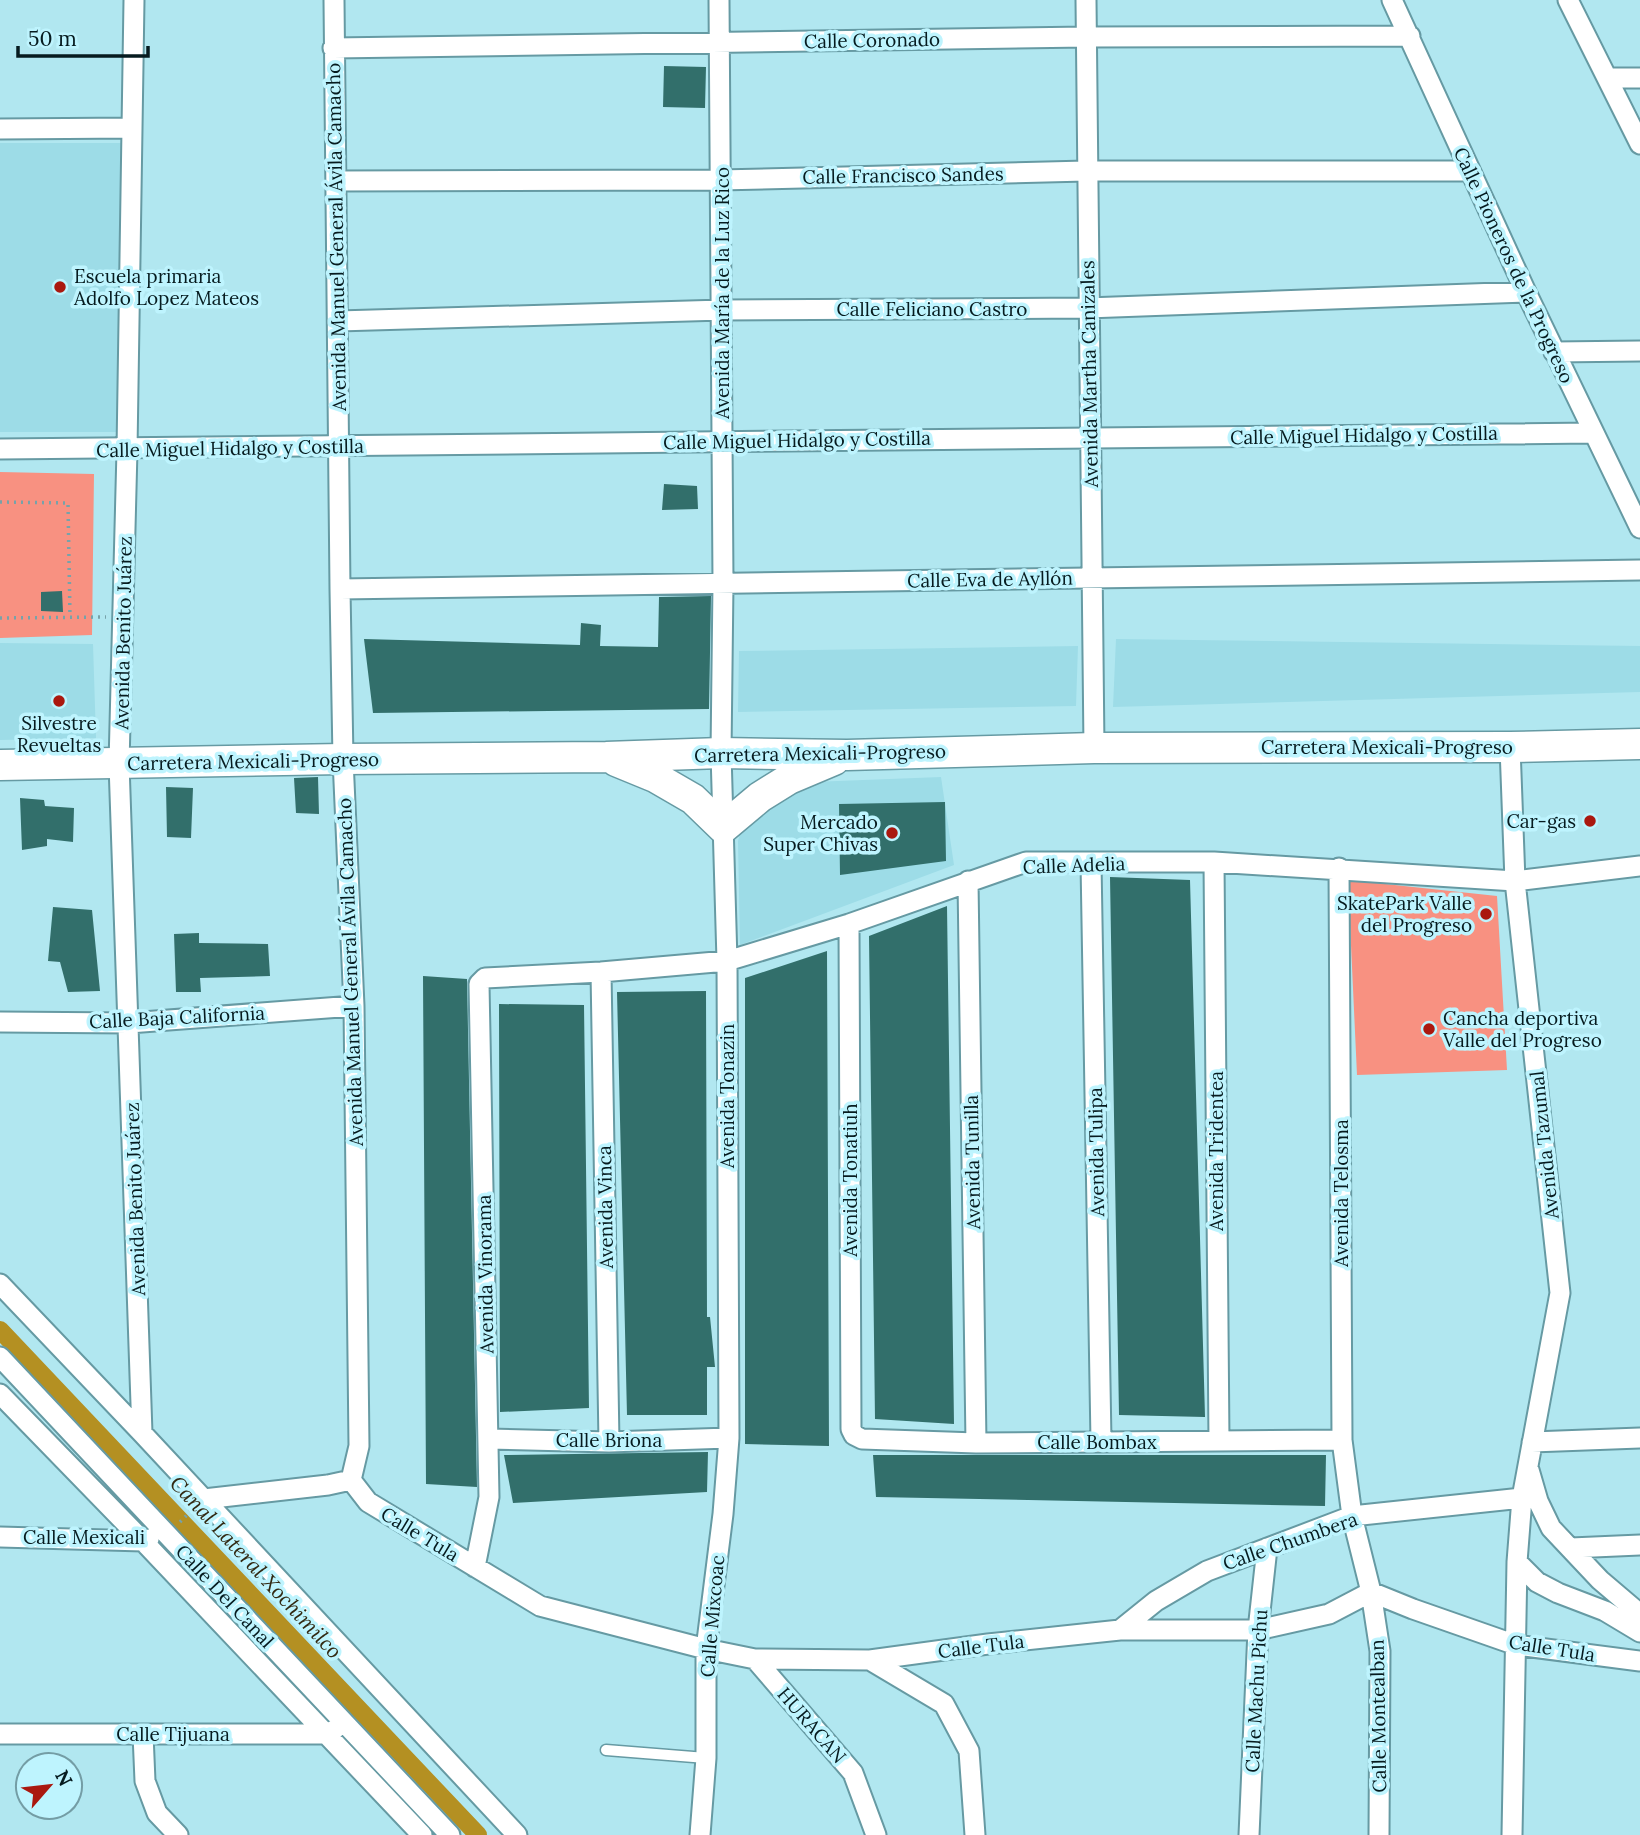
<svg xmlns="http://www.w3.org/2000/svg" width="1640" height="1835" viewBox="0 0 1640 1835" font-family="Lora,serif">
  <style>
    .built { fill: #9ddce7 }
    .green { fill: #f89181 }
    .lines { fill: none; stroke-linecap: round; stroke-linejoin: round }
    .canal { stroke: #b49022; stroke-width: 18 }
    .building { fill: #326f6b }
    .service-casing { stroke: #669aa3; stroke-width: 13 }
    .minor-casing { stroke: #669aa3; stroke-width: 23 }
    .primary-casing { stroke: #669aa3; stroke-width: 33 }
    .path { stroke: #77a2a9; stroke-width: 3.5; stroke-dasharray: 2 5; stroke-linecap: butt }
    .service { stroke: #fff; stroke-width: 10 }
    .minor { stroke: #fff; stroke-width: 19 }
    .primary { stroke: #fff; stroke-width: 30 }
    .poi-dot { fill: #aa180f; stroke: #bef4fe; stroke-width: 2.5 }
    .labels { text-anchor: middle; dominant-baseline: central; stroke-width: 7; stroke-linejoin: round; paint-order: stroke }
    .street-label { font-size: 19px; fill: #061b1f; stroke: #bef4fe }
    .poi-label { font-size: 19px; fill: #061b1f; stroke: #bef4fe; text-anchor: end }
    .water-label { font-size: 21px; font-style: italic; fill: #322913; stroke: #bef4fe }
  </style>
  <rect width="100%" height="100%" fill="#b1e7f0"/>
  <!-- built -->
  <path class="built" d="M0,143H123L118,432H0Z
    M1116,639L1640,646V692L1113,707Z
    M0,643L93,644L96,738L0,740Z
    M1078,646L1076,706L738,712L739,651Z
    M941,777L954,865L740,945L738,841L743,821L812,782Z"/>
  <!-- green -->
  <path class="green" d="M0,472L94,474L92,635L0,638Z
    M1348,880L1497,896L1507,1070L1357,1075Z"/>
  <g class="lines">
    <!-- canal -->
    <path class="canal" d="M0,1330L478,1835"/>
  </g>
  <!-- building -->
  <path class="building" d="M664,66L706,67L705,108L663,107Z
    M664,484L697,486L698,509L662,510Z
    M62,591L63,612L41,611V592Z
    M711,596L709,709L373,713L364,639L580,645L581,623L601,625L600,646L658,647L659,597Z
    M318,777L319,814L296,813L294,778Z
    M166,787L193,788L191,838L167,837Z
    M20,798L44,800L45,806L74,808L73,842L47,839V846L22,850Z
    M945,802L946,861L840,875L839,804Z
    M1110,877L1190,880L1205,1417L1119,1415Z
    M947,906L954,1424L875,1419L869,936Z
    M53,907L92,910L100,991L68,992L60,962L48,961Z
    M199,933V943L268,944L270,976L200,978L201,992H176L174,934Z
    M827,951L829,1446L745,1444V978Z
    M423,976L467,979L477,1487L426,1484Z
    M706,991L707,1317H710L715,1367H707V1415H627L617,992Z
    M499,1004L584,1005L589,1408L500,1412Z
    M708,1452L707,1492L513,1503L504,1455Z
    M873,1455H1326L1325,1506L876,1497Z"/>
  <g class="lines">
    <!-- service casing -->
    <g class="service-casing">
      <path id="service" d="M606,1750L706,1758"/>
    </g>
    <!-- minor casing -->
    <g class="minor-casing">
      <path id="minor" d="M134,0L127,450L119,764L142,1433
        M334,0L340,589L343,759L354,1006L359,1446L351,1480
        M1086,0L1094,748
        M1392,0L1526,292L1640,528
        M1568,0L1640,144
        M333,48L1086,37L1410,36
        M1607,78H1640
        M0,129L132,128
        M336,181L719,180L1086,171H1470
        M338,321L723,310L1087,308L1526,292
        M1554,352L1640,351
        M0,449L1594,433
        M340,589L1640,570
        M1510,747L1515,881L1560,1293L1522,1498L1517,1562L1512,1835
        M1214,862L1219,1441
        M1091,863L1101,1441
        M1339,868L1342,1440L1352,1516L1371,1592L1380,1651L1379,1835
        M968,881L976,1443
        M849,924L851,1429L854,1435L862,1439L976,1443L1342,1440
        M601,972L609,1442
        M0,1022L129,1023L354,1006
        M0,1284L142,1433L517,1835
        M0,1357L450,1835
        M0,1394L143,1541L422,1835
        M489,1439L609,1442L729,1438
        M1532,1442L1640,1438
        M1529,1470L1538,1501L1551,1528L1600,1580L1640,1614
        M351,1480L368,1502L540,1606L706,1649L755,1659L870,1660L988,1644L1120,1630H1258L1329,1614L1371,1592L1413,1609L1516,1645L1640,1661
        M204,1499L328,1485L351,1480
        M0,1537L143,1541L149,1539
        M1571,1548L1640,1545
        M1517,1562L1537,1582L1558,1593L1605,1611L1640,1632
        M475,1567L489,1497L479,984L485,978L601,972L727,961L849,924L1026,862H1214L1515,881L1640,866
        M1120,1630L1156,1601L1207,1571L1352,1516L1522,1498
        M755,1659L853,1773L876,1835
        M870,1660L944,1704L969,1751L975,1835
        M0,1734H327L334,1730
        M143,1734L145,1781L157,1813L178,1835
        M700,1835L706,1758V1649L723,1514L729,1438L727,961L721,753L723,583L719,0
        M1249,1835L1258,1630L1267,1548"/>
    </g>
    <!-- primary casing -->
    <g class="primary-casing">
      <path id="primary" d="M616,761L655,777L693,799L723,828L760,797L789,779L834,760
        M0,765L343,759L606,757L721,753L847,755L1094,748L1510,747L1640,744"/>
    </g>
    <!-- path -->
    <path class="path" d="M0,502L68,503L70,617
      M0,618L106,617
      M180,1522L192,1510"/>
    <!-- service -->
    <use href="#service" class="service"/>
    <!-- minor -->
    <use href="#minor" class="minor"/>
    <!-- primary -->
    <use href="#primary" class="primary"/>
  </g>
  <!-- markers -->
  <g class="poi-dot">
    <circle cx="60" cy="287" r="7"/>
    <circle cx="59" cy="701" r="7"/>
    <circle cx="1590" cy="821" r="7"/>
    <circle cx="892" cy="833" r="7"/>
    <circle cx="1486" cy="914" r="7"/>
    <circle cx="1429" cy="1029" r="7"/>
  </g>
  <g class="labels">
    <!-- street labels -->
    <g class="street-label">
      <text transform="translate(872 40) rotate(-1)">Calle Coronado</text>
      <text transform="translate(903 175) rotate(-1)">Calle Francisco Sandes</text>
      <text transform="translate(336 237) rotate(-91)">Avenida Manuel General Ávila Camacho</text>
      <text transform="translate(1514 265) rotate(65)">Calle Pioneros de la Progreso</text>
      <text transform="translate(722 293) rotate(-90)">Avenida María de la Luz Rico</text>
      <text x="932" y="309">Calle Feliciano Castro</text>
      <text transform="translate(1089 374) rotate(-91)">Avenida Martha Canizales</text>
      <text transform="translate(1364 435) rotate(-1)">Calle Miguel Hidalgo y Costilla</text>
      <text transform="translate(797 440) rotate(-1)">Calle Miguel Hidalgo y Costilla</text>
      <text transform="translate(230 448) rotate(-1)">Calle Miguel Hidalgo y Costilla</text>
      <text transform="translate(990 579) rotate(-1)">Calle Eva de Ayllón</text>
      <text transform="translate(123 633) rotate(-89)">Avenida Benito Juárez</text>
      <text x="1387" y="747">Carretera Mexicali-Progreso</text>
      <text transform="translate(820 753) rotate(-1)">Carretera Mexicali-Progreso</text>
      <text transform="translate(253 761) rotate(-1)">Carretera Mexicali-Progreso</text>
      <text transform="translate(1074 865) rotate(-2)">Calle Adelia</text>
      <text transform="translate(350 972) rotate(-92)">Avenida Manuel General Ávila Camacho</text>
      <text transform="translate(177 1017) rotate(-3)">Calle Baja California</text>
      <text transform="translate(727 1096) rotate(-90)">Avenida Tonazin</text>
      <text transform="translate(1544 1145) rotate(-96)">Avenida Tazumal</text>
      <text transform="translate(1216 1151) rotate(-90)">Avenida Tridentea</text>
      <text transform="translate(1096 1152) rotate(-91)">Avenida Tulipa</text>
      <text transform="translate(972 1162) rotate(-91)">Avenida Tunilla</text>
      <text transform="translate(850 1180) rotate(-90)">Avenida Tonatiuh</text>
      <text transform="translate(1341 1193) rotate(-90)">Avenida Telosma</text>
      <text transform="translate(135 1199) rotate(-92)">Avenida Benito Juárez</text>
      <text transform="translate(605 1207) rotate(-91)">Avenida Vinca</text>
      <text transform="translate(485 1274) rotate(-91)">Avenida Vinorama</text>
      <text x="609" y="1440">Calle Briona</text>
      <text x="1097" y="1442">Calle Bombax</text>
      <text transform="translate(420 1534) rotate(31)">Calle Tula</text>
      <text x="84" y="1537">Calle Mexicali</text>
      <text transform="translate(1290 1541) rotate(-19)">Calle Chumbera</text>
      <text transform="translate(225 1596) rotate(47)">Calle Del Canal</text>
      <text transform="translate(712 1616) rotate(-85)">Calle Mixcoac</text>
      <text transform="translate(981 1646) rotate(-7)">Calle Tula</text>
      <text transform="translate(1552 1648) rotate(9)">Calle Tula</text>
      <text transform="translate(1256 1691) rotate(-87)">Calle Machu Pichu</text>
      <text transform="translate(1378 1716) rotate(-91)">Calle Montealban</text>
      <text transform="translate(812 1725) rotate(49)">HURACAN</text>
      <text x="173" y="1734">Calle Tijuana</text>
    </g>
    <!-- poi labels -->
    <g class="poi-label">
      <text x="74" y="276" text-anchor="start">Escuela primaria<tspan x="74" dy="22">Adolfo Lopez Mateos</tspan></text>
      <text x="59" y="723" text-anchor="middle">Silvestre<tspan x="59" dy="22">Revueltas</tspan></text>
      <text x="1576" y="821">Car-gas</text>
      <text x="878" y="822">Mercado<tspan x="878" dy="22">Super Chivas</tspan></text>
      <text x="1472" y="903">SkatePark Valle<tspan x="1472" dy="22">del Progreso</tspan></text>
      <text x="1443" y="1018" text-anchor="start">Cancha deportiva<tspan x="1443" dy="22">Valle del Progreso</tspan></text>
    </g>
    <!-- water labels -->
    <g class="water-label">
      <text transform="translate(256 1567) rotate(47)">Canal Lateral Xochimilco</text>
    </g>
  </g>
  <!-- north arrow -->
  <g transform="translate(49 1786) rotate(62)"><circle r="33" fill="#bef4fe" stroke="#749da5" stroke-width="2"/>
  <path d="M0-5L12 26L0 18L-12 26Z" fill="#aa180f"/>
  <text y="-10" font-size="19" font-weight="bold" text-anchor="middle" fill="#061b1f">N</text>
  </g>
  <!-- scale -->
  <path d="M18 46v10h130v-10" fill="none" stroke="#061b1f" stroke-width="3.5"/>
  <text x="28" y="46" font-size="21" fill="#061b1f" stroke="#bef4fe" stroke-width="5" paint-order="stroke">50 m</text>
</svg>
